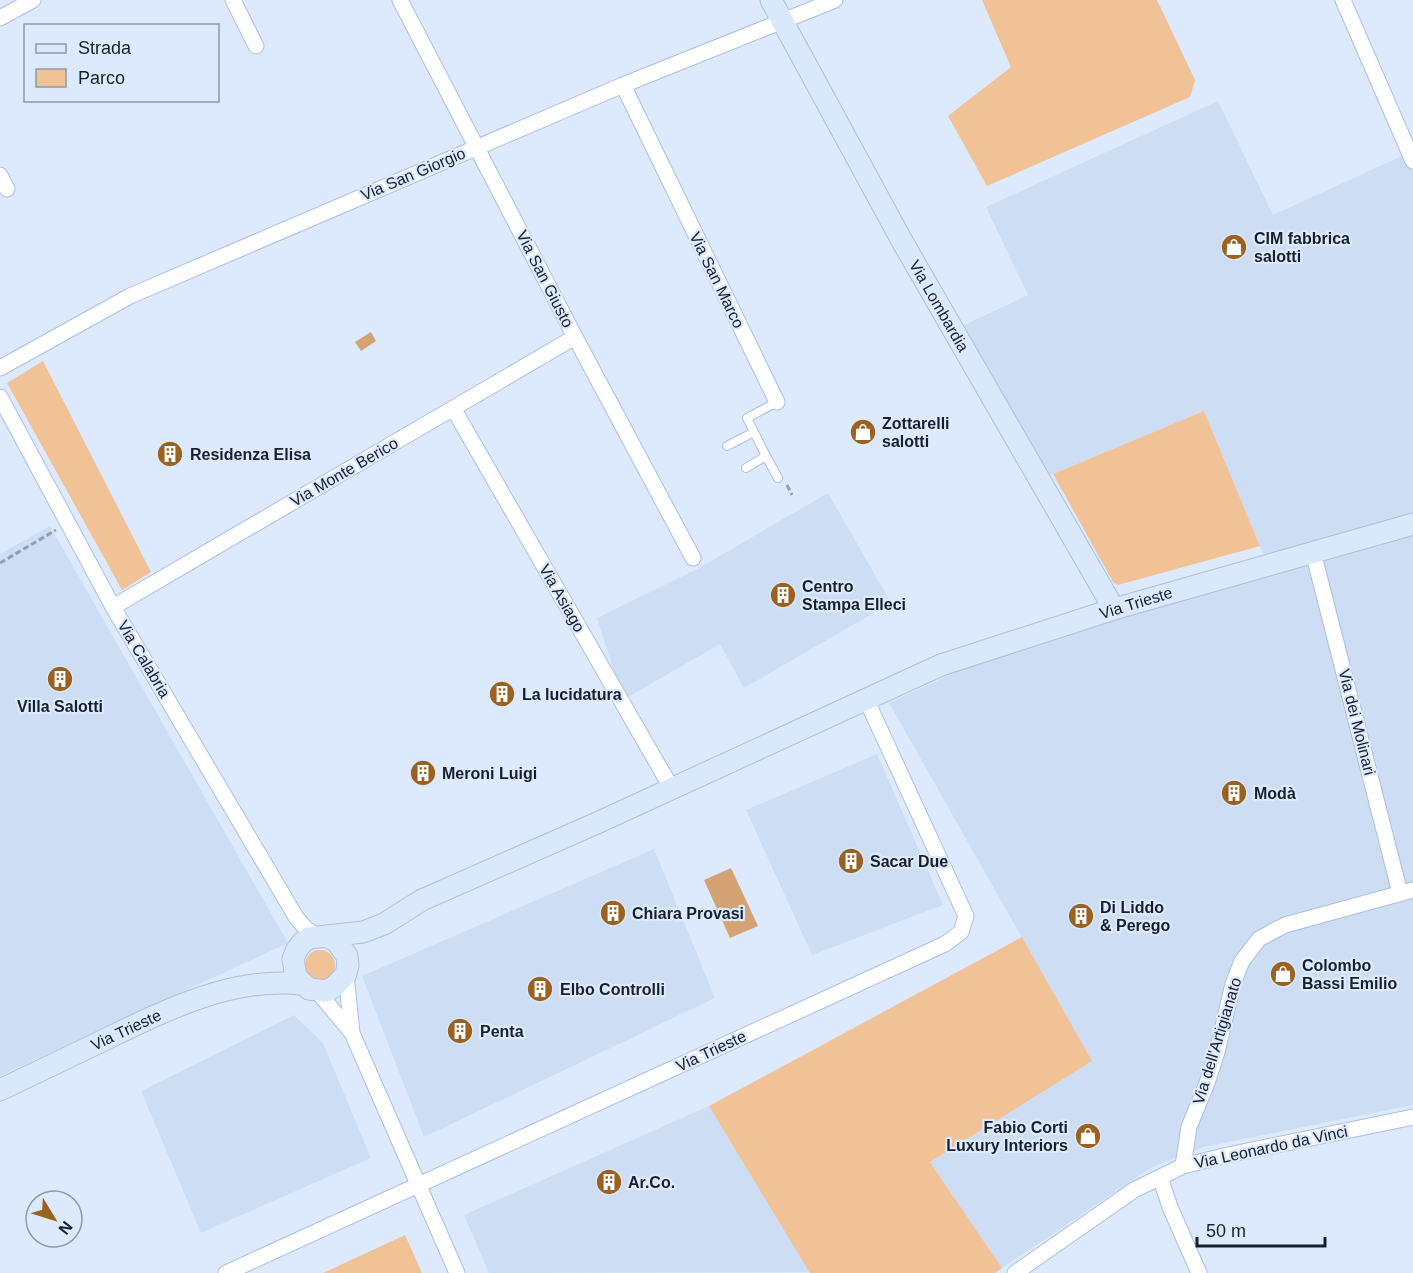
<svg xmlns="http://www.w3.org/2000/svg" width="1413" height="1273" viewBox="0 0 1413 1273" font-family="Arial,sans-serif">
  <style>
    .built { fill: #cdddf4 }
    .green { fill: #f1c296 }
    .water { fill: #d4a273 }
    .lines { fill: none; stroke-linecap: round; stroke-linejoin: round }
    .lane-casing { stroke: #aabfde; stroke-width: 10 }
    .street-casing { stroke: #aabfde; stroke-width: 17 }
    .secondary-casing { stroke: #aabfde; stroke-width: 23 }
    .path { stroke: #939eaf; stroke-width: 3; stroke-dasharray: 6 3; stroke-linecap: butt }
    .lane { stroke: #fff; stroke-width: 8 }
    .street { stroke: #fff; stroke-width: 15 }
    .secondary { stroke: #dae8fb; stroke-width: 21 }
    .labels { text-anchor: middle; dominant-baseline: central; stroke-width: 4.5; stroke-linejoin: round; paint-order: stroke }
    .street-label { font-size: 16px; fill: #171f2b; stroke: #ddeafe }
    .poi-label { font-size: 16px; font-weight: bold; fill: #171f2b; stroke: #ddeafe; text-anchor: start }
  </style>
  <rect width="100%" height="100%" fill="#ddeafe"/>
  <!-- built -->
  <path class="built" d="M1218,101L1273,215L1406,154L1413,171V520L1266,560L1204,411L1043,478L956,329L1028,295L986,207Z
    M828,493L891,603L744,688L720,644L623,700L597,618L699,568Z
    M50,526L288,943L0,1076V554Z
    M1413,532V1105L1204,1147L1152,1167L1002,1268L930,1162L1092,1061L889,703L969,666L1116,615Z
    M877,754L943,905L812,955L746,810Z
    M654,849L715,998L424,1137L362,976Z
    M294,1015L323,1043L371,1158L201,1233L141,1091Z
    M709,1106L811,1272L489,1273L464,1215Z"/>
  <!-- green -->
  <path class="green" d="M982,0H1157L1195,80L1190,97L987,186L948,116L1011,67Z
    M43,361L151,572L122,590L7,383Z
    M1204,411L1260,546L1118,585L1113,582L1053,474Z
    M1022,937L1092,1061L930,1162L1002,1268L995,1273H810L709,1106Z
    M305 965a15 15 0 1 1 30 0a15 15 0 1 1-30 0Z
    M405,1235L422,1273H323Z"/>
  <!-- water -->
  <path class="water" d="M371,332L376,341L361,351L355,342Z
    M731,868L758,926L730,938L704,880Z"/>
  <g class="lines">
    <!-- lane casing -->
    <g class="lane-casing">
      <path id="lane" d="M727,446L754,432L747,418L777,402
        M766,456L778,478
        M746,468L766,456L754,432"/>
    </g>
    <!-- street casing -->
    <g class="street-casing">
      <path id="street" d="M233,0L256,46
        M400,0L575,337L693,558
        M1343,0L1413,161
        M0,18L33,0
        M623,85L777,402
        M0,175L7,189
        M0,368L130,296L623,85L835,0
        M0,397L113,607L296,917L306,929L318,936
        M453,408L672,789
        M1313,552L1400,893
        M113,607L575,337
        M346,974L352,1033L457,1273
        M317,991L352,1033
        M1183,1166L1189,1127L1207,1083L1217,1052L1233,984L1242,961L1259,939L1285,925L1413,890
        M1160,1177L1170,1207L1199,1273
        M226,1273L945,944L961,932L966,916L866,699
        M1015,1273L1134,1190L1183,1166L1228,1155L1413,1117"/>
    </g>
    <!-- secondary casing -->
    <g class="secondary-casing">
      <path id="secondary" d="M771,0L902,241L1114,609
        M328,937L336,941L347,956L348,965L346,974L334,987L326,991L309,989L296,977L293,959L296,951L302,943L309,938L363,932L384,924L422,900L597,823L941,665L1114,609L1413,524
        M0,1090C33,1074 67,1058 100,1042C162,1012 231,976 301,984"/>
    </g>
    <!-- path -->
    <path class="path" d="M787,485L792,495
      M0,563L56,530"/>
    <!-- lane -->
    <use href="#lane" class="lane"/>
    <!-- street -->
    <use href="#street" class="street"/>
    <!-- secondary -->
    <use href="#secondary" class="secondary"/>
  </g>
  <!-- icons -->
  <defs>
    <g id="shop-disc" transform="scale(1.35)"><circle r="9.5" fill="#9b6120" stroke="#ddeafe"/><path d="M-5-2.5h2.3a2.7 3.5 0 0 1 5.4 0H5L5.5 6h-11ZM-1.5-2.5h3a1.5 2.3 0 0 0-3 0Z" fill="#fff"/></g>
    <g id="building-disc" transform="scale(1.35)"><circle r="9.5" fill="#9b6120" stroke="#ddeafe"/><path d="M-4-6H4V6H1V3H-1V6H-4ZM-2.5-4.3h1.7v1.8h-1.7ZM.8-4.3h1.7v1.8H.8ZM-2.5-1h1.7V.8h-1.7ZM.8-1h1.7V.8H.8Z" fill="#fff"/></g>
  </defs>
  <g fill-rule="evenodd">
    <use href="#shop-disc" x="1234" y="247"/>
    <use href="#shop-disc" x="863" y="432"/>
    <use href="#building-disc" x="170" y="454"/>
    <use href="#building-disc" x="783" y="595"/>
    <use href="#building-disc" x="60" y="679"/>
    <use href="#building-disc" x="502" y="694"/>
    <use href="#building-disc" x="423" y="773"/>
    <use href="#building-disc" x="1234" y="793"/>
    <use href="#building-disc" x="851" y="861"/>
    <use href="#building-disc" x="613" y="913"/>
    <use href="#building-disc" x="1081" y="916"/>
    <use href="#shop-disc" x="1283" y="974"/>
    <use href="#building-disc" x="540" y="989"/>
    <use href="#building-disc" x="460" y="1031"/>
    <use href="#shop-disc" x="1088" y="1136"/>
    <use href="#building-disc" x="609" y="1182"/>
  </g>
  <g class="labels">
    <!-- street labels -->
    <g class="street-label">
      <text transform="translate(413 174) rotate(-23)">Via San Giorgio</text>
      <text transform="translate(545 279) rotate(63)">Via San Giusto</text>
      <text transform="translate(717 280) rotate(64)">Via San Marco</text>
      <text transform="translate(939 306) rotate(60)">Via Lombardia</text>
      <text transform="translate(344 472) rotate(-30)">Via Monte Berico</text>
      <text transform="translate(562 598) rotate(60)">Via Asiago</text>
      <text transform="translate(1136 603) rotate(-17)">Via Trieste</text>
      <text transform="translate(144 659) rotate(59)">Via Calabria</text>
      <text transform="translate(1357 722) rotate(76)">Via dei Molinari</text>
      <text transform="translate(126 1030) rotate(-25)">Via Trieste</text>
      <text transform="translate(1217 1041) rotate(-73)">Via dell'Artigianato</text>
      <text transform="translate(711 1051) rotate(-25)">Via Trieste</text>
      <text transform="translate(1271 1147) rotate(-12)">Via Leonardo da Vinci</text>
    </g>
    <!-- poi labels -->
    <g class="poi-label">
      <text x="1254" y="238">CIM fabbrica<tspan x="1254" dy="18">salotti</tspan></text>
      <text x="882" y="423">Zottarelli<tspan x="882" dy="18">salotti</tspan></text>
      <text x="190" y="454">Residenza Elisa</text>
      <text x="802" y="586">Centro<tspan x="802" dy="18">Stampa Elleci</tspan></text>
      <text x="522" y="694">La lucidatura</text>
      <text x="60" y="706" text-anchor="middle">Villa Salotti</text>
      <text x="442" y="773">Meroni Luigi</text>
      <text x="1254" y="793">Modà</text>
      <text x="870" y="861">Sacar Due</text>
      <text x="1100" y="907">Di Liddo<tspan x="1100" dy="18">&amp; Perego</tspan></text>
      <text x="632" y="913">Chiara Provasi</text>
      <text x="1302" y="965">Colombo<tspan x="1302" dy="18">Bassi Emilio</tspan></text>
      <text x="560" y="989">Elbo Controlli</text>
      <text x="480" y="1031">Penta</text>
      <text x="1068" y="1127" text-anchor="end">Fabio Corti<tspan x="1068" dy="18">Luxury Interiors</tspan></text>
      <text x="628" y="1182">Ar.Co.</text>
    </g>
  </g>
  <!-- legend -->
  <rect x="24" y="24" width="195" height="78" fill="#ddeafe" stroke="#8e99aa" stroke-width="1.5"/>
  <rect x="36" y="44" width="30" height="9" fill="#dae8fb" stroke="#8e99aa" stroke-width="1.5"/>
  <text x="78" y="54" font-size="18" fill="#171f2b">Strada</text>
  <rect x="36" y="69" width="30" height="18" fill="#f1c296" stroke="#8e99aa" stroke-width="1.5"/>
  <text x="78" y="84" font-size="18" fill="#171f2b">Parco</text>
  <!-- north arrow -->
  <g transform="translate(54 1219) rotate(128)"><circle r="28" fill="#ddeafe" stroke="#8e99aa" stroke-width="1.5"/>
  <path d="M0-4.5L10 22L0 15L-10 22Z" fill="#9b6120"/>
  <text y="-9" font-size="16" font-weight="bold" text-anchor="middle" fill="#171f2b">N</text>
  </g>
  <!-- scale -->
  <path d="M1197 1237v9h128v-9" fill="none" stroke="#171f2b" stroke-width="3"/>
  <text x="1206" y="1237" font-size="18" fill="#171f2b" stroke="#ddeafe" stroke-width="4.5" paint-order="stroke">50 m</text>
</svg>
